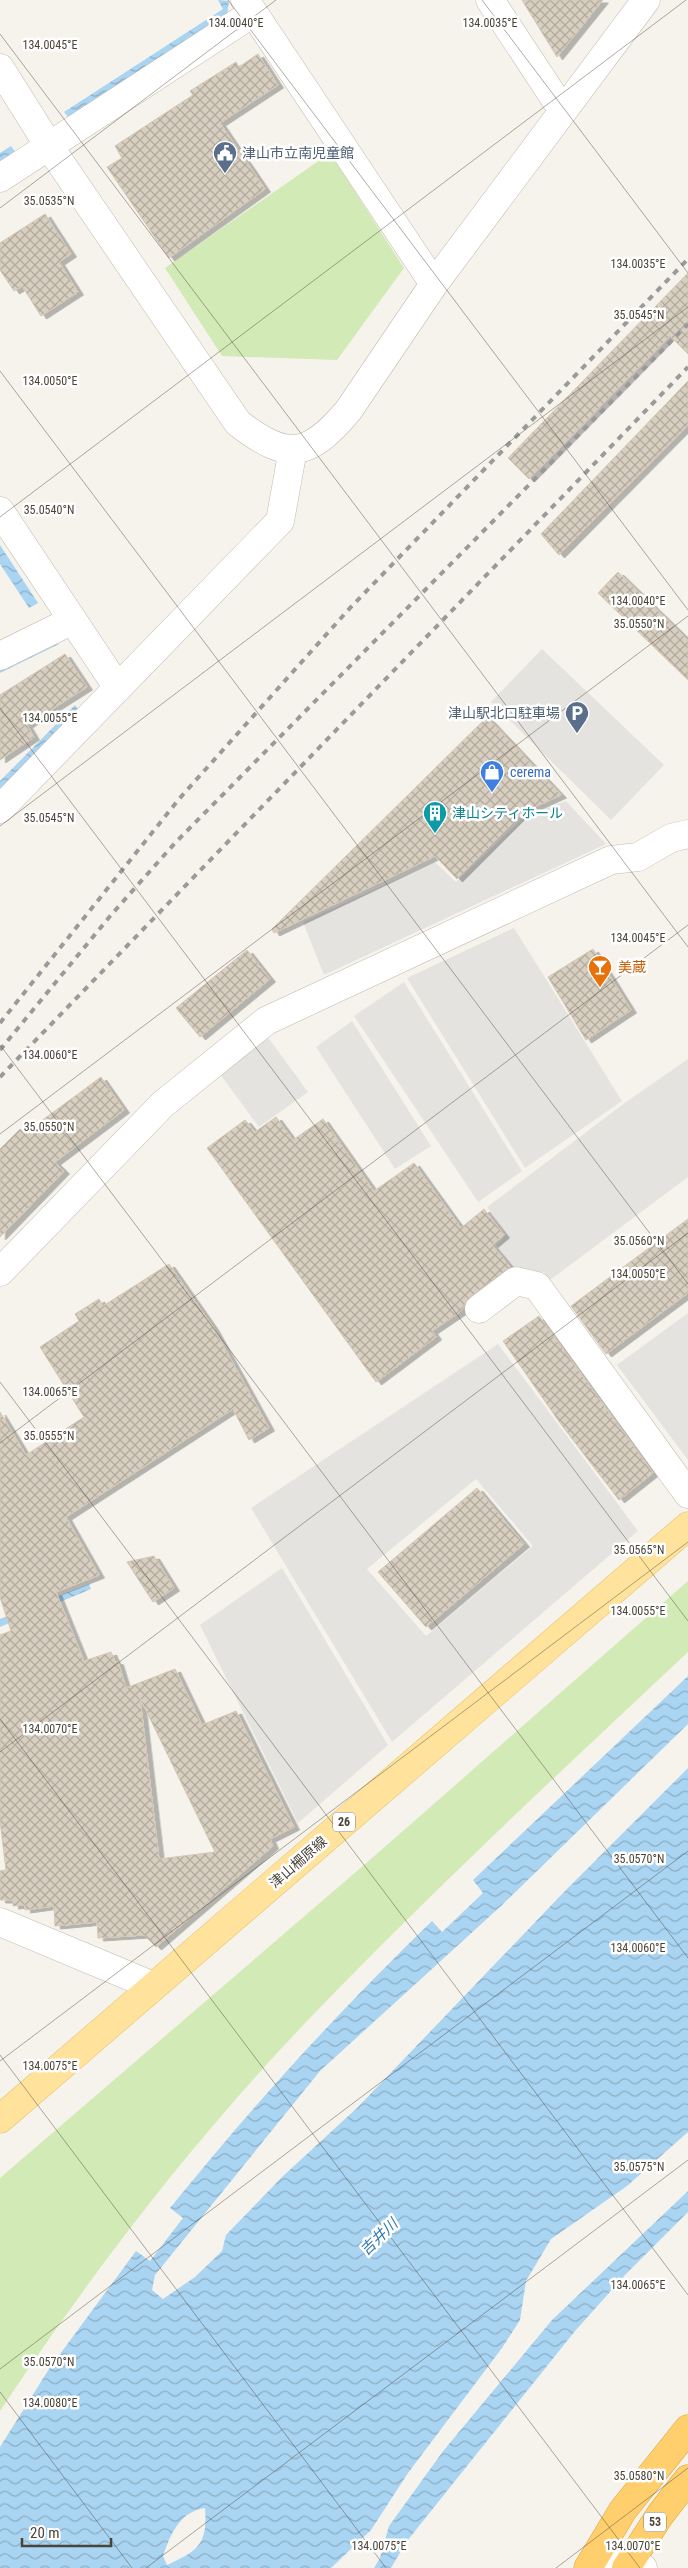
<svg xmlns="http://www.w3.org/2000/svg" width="688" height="2568" viewBox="0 0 688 2568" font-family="'Roboto Condensed','Noto Sans JP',sans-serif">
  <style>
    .green { fill: #d2eab5 }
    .parking { fill: #e5e3e0; fill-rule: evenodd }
    .water { fill: url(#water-waves); fill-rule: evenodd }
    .building { fill: url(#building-cross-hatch); stroke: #d3c7b4; fill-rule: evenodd; filter: url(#shadow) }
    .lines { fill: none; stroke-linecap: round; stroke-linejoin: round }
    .minor-casing { stroke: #c2bbae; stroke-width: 29 }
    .major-casing { stroke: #e6c16a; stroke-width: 29 }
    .highway-casing { stroke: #e0a43c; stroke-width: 29 }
    .minor { stroke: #fff; stroke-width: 28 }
    .major { stroke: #ffe39c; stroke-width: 28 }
    .highway { stroke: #ffcf6e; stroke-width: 28 }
    .rail { stroke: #9a9a9a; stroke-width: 4; stroke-dasharray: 6 6; stroke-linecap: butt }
    .ticks { fill: none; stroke: #4b4439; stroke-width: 1; stroke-opacity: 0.45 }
    .labels { text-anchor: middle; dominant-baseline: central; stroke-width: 5; stroke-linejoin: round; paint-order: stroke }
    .shield { fill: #fff; stroke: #817c74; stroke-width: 1 }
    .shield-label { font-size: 12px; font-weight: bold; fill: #4b4439 }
    .service-label { font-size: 14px; fill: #4e5e75; stroke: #fff; text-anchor: start }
    .shop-label { font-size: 14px; fill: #366cbe; stroke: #fff; text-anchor: start }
    .culture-label { font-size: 14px; fill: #0d838f; stroke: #fff; text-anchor: start }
    .food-label { font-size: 14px; fill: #c56008; stroke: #fff; text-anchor: start }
    .street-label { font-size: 14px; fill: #4b4439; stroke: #fff }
    .water-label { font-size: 15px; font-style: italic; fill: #2e7ab2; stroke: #fff }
    .ticks-label { font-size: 12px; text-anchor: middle; fill: #4b4439; stroke: #fff; stroke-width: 5; stroke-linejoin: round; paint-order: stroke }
  </style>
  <defs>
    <pattern id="water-waves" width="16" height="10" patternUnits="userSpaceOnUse" patternTransform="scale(1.25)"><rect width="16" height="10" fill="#a9d4f2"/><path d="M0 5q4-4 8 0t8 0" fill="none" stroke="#8caec5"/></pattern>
    <pattern id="building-cross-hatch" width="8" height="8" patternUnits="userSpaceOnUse" patternTransform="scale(1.25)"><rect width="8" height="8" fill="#d8cfc1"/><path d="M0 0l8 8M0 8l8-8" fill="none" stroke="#b1aa9e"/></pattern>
    <filter id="shadow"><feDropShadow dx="5.5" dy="3" stdDeviation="0" flood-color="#0004"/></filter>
  </defs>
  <rect width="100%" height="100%" fill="#f6f3ec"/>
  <!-- green -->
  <path class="green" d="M330,153L404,268L337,360L222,356L165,268Z
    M688,1581V1652C560,1772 431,1892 310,2018C195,2138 92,2272 0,2411V2178L371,1859Z"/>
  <!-- parking -->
  <path class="parking" d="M542,649L664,765L611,820L491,702Z
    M566,801L606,844L324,975L303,922L435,862L456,882L525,816Z
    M514,928L622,1101L525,1168L407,978Z
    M404,982L522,1171L478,1202L354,1016Z
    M352,1021L431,1146L395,1169L316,1047Z
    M267,1036L308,1092L259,1127L220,1074Z
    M688,1059V1177L550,1280L544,1272L515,1271L496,1245L506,1235L487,1207L626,1102Z
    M688,1313V1460L617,1365Z
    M498,1344L638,1531L392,1742L251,1508ZM476,1479L533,1546L426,1636L367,1569Z
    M282,1568L388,1745L298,1823L200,1625Z"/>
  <!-- water -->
  <path class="water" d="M218,0L229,1L227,16L69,118L64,112L223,9Z
    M11,146L16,153L0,163V153Z
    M0,545L38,603L29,608L0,564Z
    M46,638L59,644L0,673V661Z
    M75,705L79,711L0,793V781Z
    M89,1584L91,1589L0,1627V1619Z
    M688,1676V1724L501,1906L320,2071L155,2275L152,2290L163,2299L195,2277L222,2251L226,2235L282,2177L358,2107L563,1893L688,1768V2132L627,2186L551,2239L526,2281L520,2320L502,2348L408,2473L371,2530L331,2568H0V2447L49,2369L136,2251L150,2261L183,2218L170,2208C253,2105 337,2013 432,1921L442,1932L483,1893L473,1880ZM205,2508C208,2544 198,2551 167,2565L163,2556C170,2534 181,2511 205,2508Z
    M688,2191V2212L626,2274L575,2331L407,2541L391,2568H374L380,2558L389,2526L444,2450L552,2320Z"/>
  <!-- building -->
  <path class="building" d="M522,0H603L557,57Z
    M258,54L278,85L220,123L265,189L169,258L107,167L122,158L115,146L193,95L190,91L236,62L239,67Z
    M45,214L71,254L59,262L78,292L41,316L22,286L14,291L0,270V243Z
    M688,273V354L670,336L529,479L508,458Z
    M688,381V425L559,555L541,534Z
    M618,572L688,640V680L598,593Z
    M65,654L87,687L27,725L34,737L0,760V695Z
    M487,717L561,795L524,812L457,879L435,856L274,933L272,929Z
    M593,949L631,1010L586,1040L548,977Z
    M247,950L270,979L200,1037L176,1008Z
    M101,1077L124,1110L55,1162L64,1171L0,1237V1149L20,1129L25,1133Z
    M276,1117L293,1140L323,1119L374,1191L414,1163L461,1228L484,1209L504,1235L492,1245L510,1267L470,1297L460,1312L432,1331L436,1337L376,1382L207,1148L245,1120L255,1132Z
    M688,1219V1293L606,1354L571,1306Z
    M169,1264L213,1327L269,1428L249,1440L233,1409L66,1517L99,1575L56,1592L84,1661L111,1652L115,1661L118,1662L126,1688L175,1669L202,1725L236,1711L294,1827L270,1839L273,1846L156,1947L144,1935L98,1938L97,1922L55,1926L54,1906L25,1910V1905L13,1906V1900H0V1871L6,1870L0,1821V1635L11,1631L0,1597V1412L26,1455L84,1417L40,1347L79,1321L75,1314L99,1299L103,1306ZM140,1698L215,1852L159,1859Z
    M539,1316L653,1473L619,1500L560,1423L503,1341Z
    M477,1488L524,1544L426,1627L378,1572Z
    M154,1556L174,1588L153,1602L127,1562Z"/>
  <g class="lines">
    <!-- minor casing -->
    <g class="minor-casing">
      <path id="minor" d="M245,0L434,284
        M490,0L563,111
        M0,68L49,146L238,423C287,461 308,458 348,411L434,284L646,0
        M0,178L253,13
        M0,511L118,688
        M0,656L73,620
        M0,809L280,521L293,449
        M0,1272L163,1104L266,1021L611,860L638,857L671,838L688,834
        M479,1309L516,1281L537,1286L688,1494
        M0,1922L153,1986
        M610,2568L614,2564L628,2563L643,2568"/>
    </g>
    <!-- major casing -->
    <g class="major-casing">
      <path id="major" d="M0,2119L688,1526"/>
    </g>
    <!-- highway casing -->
    <g class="highway-casing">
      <path id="highway" d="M588,2568L623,2510L688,2429
        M626,2568L660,2515L688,2479"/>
    </g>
    <!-- minor -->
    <use href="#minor" class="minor"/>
    <!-- major -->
    <use href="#major" class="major"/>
    <!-- highway -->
    <use href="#highway" class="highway"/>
    <!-- rail -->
    <path class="rail" d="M0,1023L179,799L350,608L688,259
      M0,1050L111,915L175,843L688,324
      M0,1077L688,367"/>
  </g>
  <!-- ticks -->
  <path class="ticks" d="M228,0L688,610M482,0L688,273M0,34L688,947M0,208L276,0M0,371L688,1284M0,517L686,0M0,708L688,1621M0,826L688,307M0,1045L688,1958M0,1134L688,616M0,1382L688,2295M0,1443L688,925M0,1719L640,2568M0,1752L688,1233M0,2055L386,2568M0,2061L688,1542M0,2369L688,1851M0,2392L132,2568M146,2568L688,2160M556,2568L688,2468"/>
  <!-- icons -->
  <defs>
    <g id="civic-pin" transform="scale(1.25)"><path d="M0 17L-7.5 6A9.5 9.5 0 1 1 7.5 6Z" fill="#5c6f8a" stroke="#fff"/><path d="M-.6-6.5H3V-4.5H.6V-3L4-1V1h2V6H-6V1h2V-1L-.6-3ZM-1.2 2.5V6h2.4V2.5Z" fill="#fff"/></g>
    <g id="parking-pin" transform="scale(1.25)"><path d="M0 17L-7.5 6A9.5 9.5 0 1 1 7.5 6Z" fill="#5c6f8a" stroke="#fff"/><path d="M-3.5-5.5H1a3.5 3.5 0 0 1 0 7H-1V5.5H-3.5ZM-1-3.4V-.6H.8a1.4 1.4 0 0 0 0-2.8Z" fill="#fff"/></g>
    <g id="shop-pin" transform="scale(1.25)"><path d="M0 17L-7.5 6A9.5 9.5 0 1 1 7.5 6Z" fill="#3f7fe0" stroke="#fff"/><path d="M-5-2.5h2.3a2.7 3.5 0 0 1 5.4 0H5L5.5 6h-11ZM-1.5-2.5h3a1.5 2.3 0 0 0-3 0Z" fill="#fff"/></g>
    <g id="building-pin" transform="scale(1.25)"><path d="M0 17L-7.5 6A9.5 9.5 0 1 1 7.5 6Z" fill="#0f9aa8" stroke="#fff"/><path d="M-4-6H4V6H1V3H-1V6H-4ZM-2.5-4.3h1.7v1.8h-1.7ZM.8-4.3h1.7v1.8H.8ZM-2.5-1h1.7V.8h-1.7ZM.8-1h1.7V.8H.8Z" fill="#fff"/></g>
    <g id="bar-pin" transform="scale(1.25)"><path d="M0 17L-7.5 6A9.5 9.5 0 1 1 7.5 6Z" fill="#e8710a" stroke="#fff"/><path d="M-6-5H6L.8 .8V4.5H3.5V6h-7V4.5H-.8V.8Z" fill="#fff"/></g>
  </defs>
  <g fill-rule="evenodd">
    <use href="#civic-pin" x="225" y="153"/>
    <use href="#parking-pin" x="577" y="713"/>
    <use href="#shop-pin" x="492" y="772"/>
    <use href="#building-pin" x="435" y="813"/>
    <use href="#bar-pin" x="600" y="967"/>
  </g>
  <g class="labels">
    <!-- shield labels -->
    <g class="shield">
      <rect x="333" y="1812.5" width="22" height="19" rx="4"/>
      <rect x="644" y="2512.5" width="22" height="19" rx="4"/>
    </g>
    <g class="shield-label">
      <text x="344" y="1822">26</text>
      <text x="655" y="2522">53</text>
    </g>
    <!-- service labels -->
    <g class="service-label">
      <text x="242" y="153">津山市立南児童館</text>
      <text x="560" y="713" text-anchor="end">津山駅北口駐車場</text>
    </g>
    <!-- shop labels -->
    <g class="shop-label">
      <text x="510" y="772">cerema</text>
    </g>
    <!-- culture labels -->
    <g class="culture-label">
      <text x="452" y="813">津山シティホール</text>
    </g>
    <!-- food labels -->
    <g class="food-label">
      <text x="618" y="967">美蔵</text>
    </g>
    <!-- street labels -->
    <g class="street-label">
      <text transform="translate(298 1862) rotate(-41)">津山柵原線</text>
    </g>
    <!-- water labels -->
    <g class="water-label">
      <text transform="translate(379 2237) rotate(-44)">吉井川</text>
    </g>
  </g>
  <g class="ticks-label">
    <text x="236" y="27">134.0040°E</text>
    <text x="490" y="27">134.0035°E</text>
    <text x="50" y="49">134.0045°E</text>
    <text x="49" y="205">35.0535°N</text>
    <text x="638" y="268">134.0035°E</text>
    <text x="639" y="319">35.0545°N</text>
    <text x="50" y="385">134.0050°E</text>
    <text x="49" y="514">35.0540°N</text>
    <text x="638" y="605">134.0040°E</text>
    <text x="639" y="628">35.0550°N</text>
    <text x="50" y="722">134.0055°E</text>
    <text x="49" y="822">35.0545°N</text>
    <text x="638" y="942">134.0045°E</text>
    <text x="50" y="1059">134.0060°E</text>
    <text x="49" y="1131">35.0550°N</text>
    <text x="639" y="1245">35.0560°N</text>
    <text x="638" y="1278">134.0050°E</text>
    <text x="50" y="1396">134.0065°E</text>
    <text x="49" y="1440">35.0555°N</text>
    <text x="639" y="1554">35.0565°N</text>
    <text x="638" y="1615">134.0055°E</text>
    <text x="50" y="1733">134.0070°E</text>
    <text x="639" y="1863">35.0570°N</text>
    <text x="638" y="1952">134.0060°E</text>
    <text x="50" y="2070">134.0075°E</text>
    <text x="639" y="2171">35.0575°N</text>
    <text x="638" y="2289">134.0065°E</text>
    <text x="49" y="2366">35.0570°N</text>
    <text x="50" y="2407">134.0080°E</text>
    <text x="639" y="2480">35.0580°N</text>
    <text x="379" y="2550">134.0075°E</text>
    <text x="633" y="2550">134.0070°E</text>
  </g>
  <!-- scale -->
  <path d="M22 2538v8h89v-8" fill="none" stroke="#4b4439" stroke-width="2.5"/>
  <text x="30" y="2538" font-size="15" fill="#4b4439" stroke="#ffffff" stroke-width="4" paint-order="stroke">20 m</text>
</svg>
